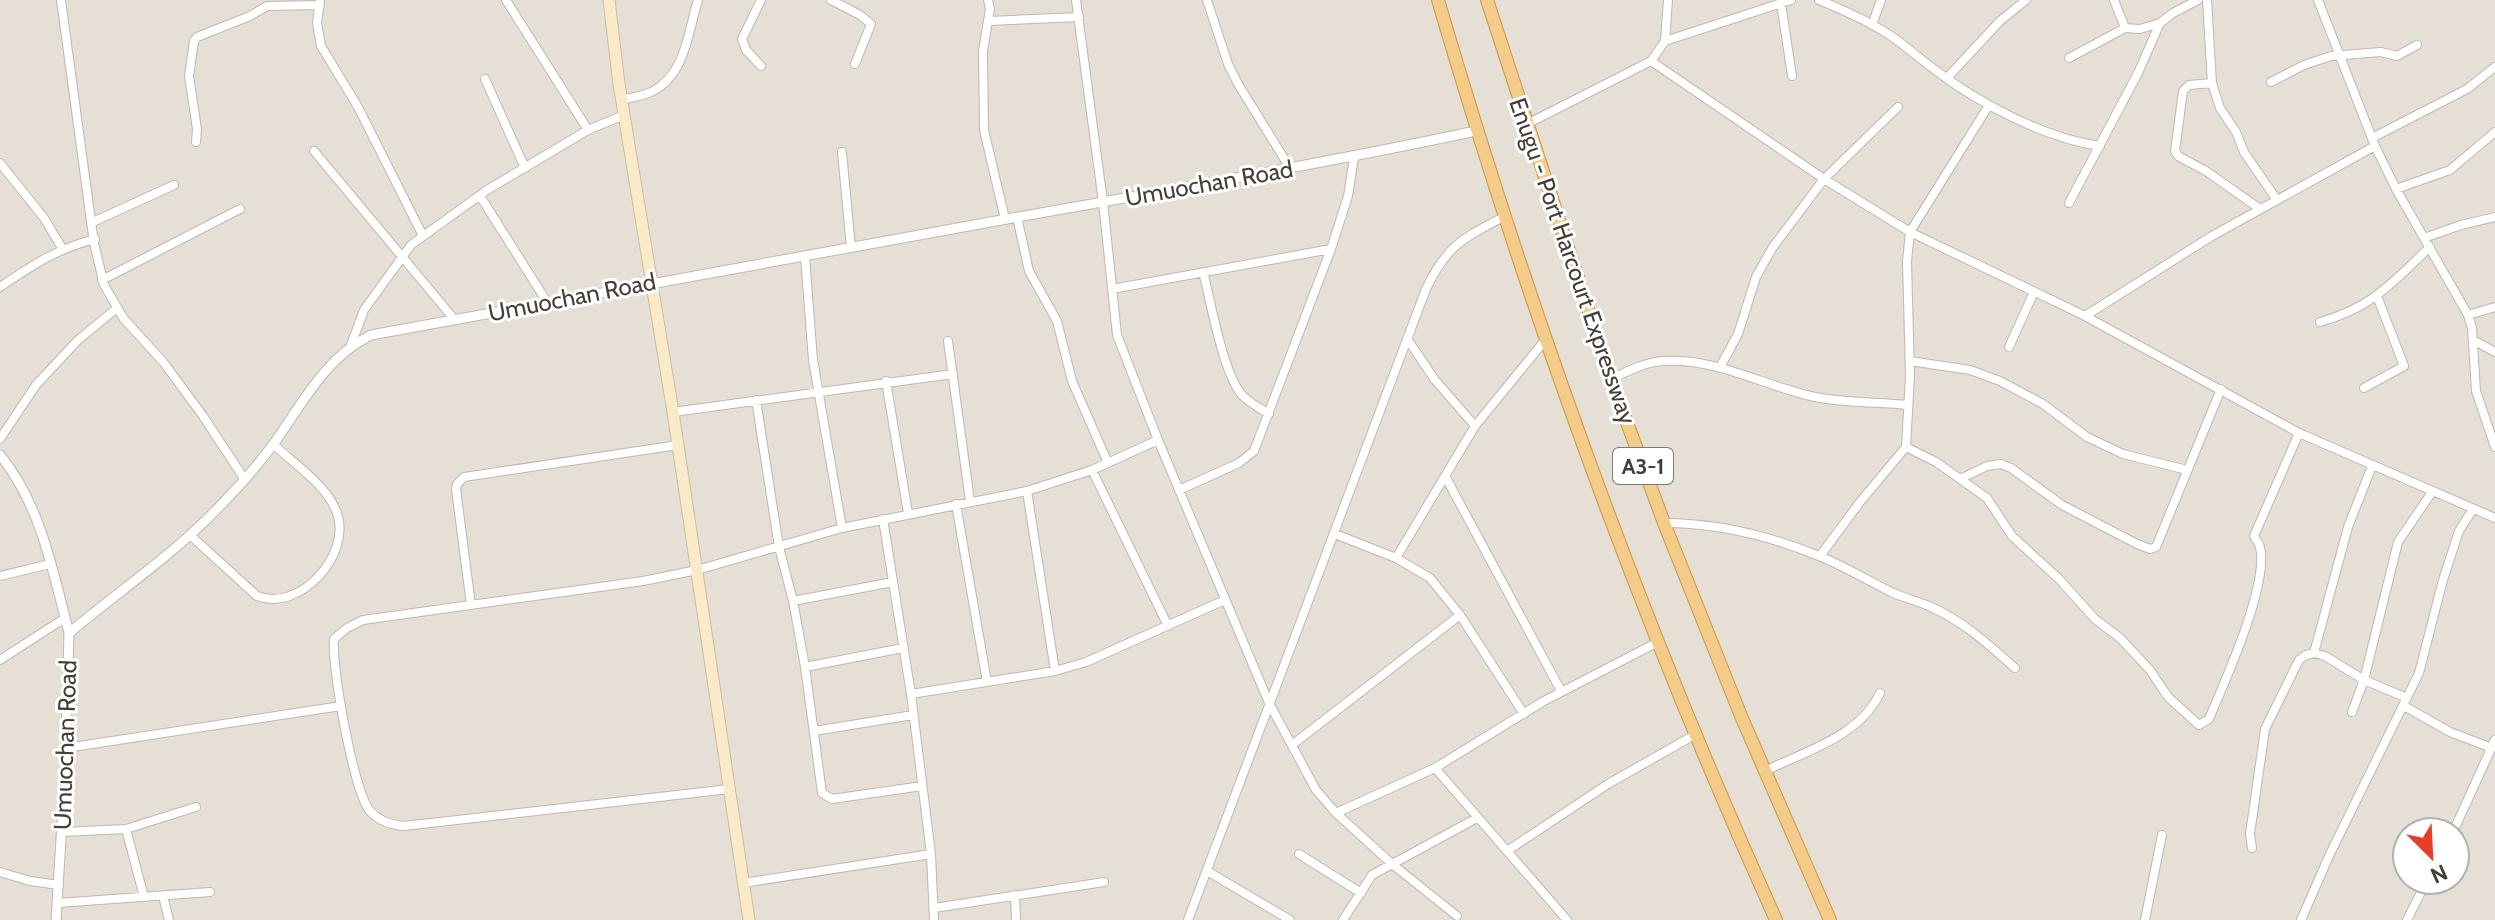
<svg xmlns="http://www.w3.org/2000/svg" width="2495" height="920" viewBox="0 0 2495 920" font-family="Cabin,sans-serif">
  <style>
    .residential { fill: #e5dfd5; fill-rule: evenodd }
    .lines { fill: none; stroke-linecap: round; stroke-linejoin: round }
    .minor-casing { stroke: #bfb8ad; stroke-width: 10 }
    .tertiary-casing { stroke: #bfb8ad; stroke-width: 11 }
    .secondary-casing { stroke: #cdbd9a; stroke-width: 13 }
    .trunk-casing { stroke: #ce9444; stroke-width: 14 }
    .minor { stroke: #fff; stroke-width: 8 }
    .tertiary { stroke: #fff; stroke-width: 9 }
    .secondary { stroke: #f9ebc9; stroke-width: 11 }
    .trunk { stroke: #f2cc88; stroke-width: 12 }
    .labels { text-anchor: middle; dominant-baseline: central; stroke-width: 6; stroke-linejoin: round; paint-order: stroke }
    .shield { fill: #fff; stroke: #7c7873; stroke-width: 2 }
    .shield-label { font-size: 22px; font-weight: bold; fill: #443e37 }
    .street-label { font-size: 24px; fill: #443e37; stroke: #fff }
  </style>
  <rect width="100%" height="100%" fill="#f2eee7"/>
  <!-- residential -->
  <path class="residential" d="M0,0H2495V920H0ZM2407,832H2455V880H2407Z"/>
  <g class="lines">
    <!-- minor casing -->
    <g class="minor-casing">
      <path id="minor" d="M61,0L94,243L104,285L124,319L164,363L203,416L245,480
        M320,0L317,23L321,46L358,107L423,236
        M506,0L588,130
        M831,0L860,15L871,24L855,64
        M988,0L990,9L983,51L984,130L1005,219
        M1076,0L1103,202L1117,335L1158,440L1269,703L1316,790L1336,813L1392,864L1457,916
        M1207,0L1228,64L1238,84L1290,168
        M1819,0C1841,9 1864,19 1885,32C1903,43 1917,57 1934,69C1978,103 2044,138 2100,146
        M2114,0L2125,28
        M2207,0L2212,83L2220,108L2236,132L2244,152L2277,200
        M2318,0L2375,146L2396,189L2468,315L2472,328L2476,391L2495,447
        M1781,3L1792,76
        M988,21L1079,17
        M1872,25L1881,0
        M1665,41L1791,0
        M2069,58L2125,28L2140,29L2160,23
        M1651,61L1824,179L1910,232L2085,316L2299,433L2495,518
        M761,66L746,50L742,39L761,0
        M1947,78L2000,21L2026,0
        M485,79L525,168
        M2271,82L2304,65L2331,56L2381,52L2397,56L2417,45
        M2212,83L2189,85L2183,91L2175,151L2178,156L2206,171L2260,209
        M622,100C632,97 644,96 653,91C686,74 688,31 698,0
        M1527,124L1651,61L1665,41L1668,0
        M2372,138L2467,89L2495,67
        M196,142L197,129L189,76L194,41L197,37L250,16L267,6L320,5
        M314,151L454,319
        M842,152L851,248
        M0,163L44,218L62,248
        M2396,189L2450,170L2495,132
        M480,196L547,302
        M2069,203L2138,73L2160,23L2173,13L2198,0
        M1017,217L1029,271L1057,321L1072,381L1108,463
        M93,222L174,185
        M2424,238L2461,225L2495,217
        M805,257L813,360L842,528
        M1203,272C1211,302 1223,375 1243,396C1250,403 1261,409 1269,414
        M102,280L240,209
        M0,287C33,265 56,249 95,239
        M1112,289L1331,249
        M2468,315L2495,307
        M2085,316L2212,236L2375,146
        M2320,322C2373,307 2392,283 2430,247
        M1408,340L1435,380L1475,426
        M2473,340L2495,352
        M948,341L970,501
        M351,345L364,310L411,245L487,190L588,130L624,115
        M2009,347L2034,292
        M1910,361L1970,370L2000,381L2043,404L2087,437L2123,454L2187,470
        M1720,367L1738,334L1756,277L1773,247L1824,179L1898,107
        M1611,379C1628,371 1645,362 1664,361C1717,358 1764,386 1815,397C1845,403 1878,402 1908,405
        M886,381L908,513
        M2364,388L2404,366L2377,296
        M756,400L779,547L793,601L805,667L822,793L832,799L922,786
        M673,412L953,374
        M0,439L36,385L78,340L117,308
        M1906,447L1936,462L1987,498L2012,536L2059,579L2095,619L2120,638L2150,670L2168,697L2199,725L2209,719C2225,681 2269,585 2260,547C2259,543 2256,540 2254,536L2299,433
        M1092,470L1168,626
        M1445,476L1561,691
        M1960,479L1987,466L2001,464L2011,468L2062,505L2137,544L2150,549L2156,547L2221,389
        M1179,490L1239,463L1254,451L1331,249L1348,196L1354,157
        M1027,491L1055,671
        M956,504L987,682
        M883,519L911,694L931,854L934,920
        M1664,523C1717,523 1770,536 1819,556C1844,566 1867,580 1891,592C1904,598 1918,601 1931,607C1963,621 1989,645 2015,668
        M1335,534L1396,558L1430,578L1460,615L1524,714
        M190,535L257,596C299,613 352,555 337,513C327,485 294,464 273,444
        M1820,556L1860,502L1906,447L1910,376L1907,261L1910,232L1989,105
        M1396,558L1475,426L1546,339
        M0,576L50,564
        M793,601L893,582
        M471,605L456,489L457,484L464,477L678,445
        M2314,653L2348,527L2372,466
        M0,660L65,618
        M805,667L903,648
        M911,694L1055,671L1086,662L1225,600
        M2404,706L2450,732L2492,748
        M2352,712L2364,680L2398,542L2432,492
        M814,731L913,715
        M1292,745L1460,615
        M66,748L341,706
        M1435,768L1567,920
        M1765,771C1806,751 1860,736 1880,693
        M729,789L404,826C391,825 379,821 370,811C354,793 331,665 334,639L347,628L363,620L643,581L697,570L842,528L1027,491L1092,470L1158,440
        M1336,813L1435,768L1544,701L1658,642
        M126,829L144,897
        M62,832L126,829L196,807
        M2453,832L2495,740
        M2252,848L2250,834L2265,729L2299,660L2306,655L2314,653L2325,656L2364,680L2407,698
        M1507,851L1608,784L1696,734
        M1299,854L1361,893
        M1207,871L1290,920
        M0,872L30,881L59,885
        M743,883L931,854
        M1015,895L1016,920
        M163,896L169,920
        M58,903L210,892
        M934,908L1104,882
        M1188,920L1426,289C1448,244 1462,239 1505,216
        M1343,920L1372,875L1477,818
        M2145,920L2162,835
        M2301,920L2329,856L2419,673L2443,580L2459,531L2473,509
        M2407,920L2427,880"/>
    </g>
    <!-- tertiary casing -->
    <g class="tertiary-casing">
      <path id="tertiary" d="M0,455C41,505 53,572 69,633
        M56,920L65,774L69,633C119,591 173,555 219,507C239,487 258,465 275,442C303,402 326,357 371,335C583,295 795,257 1007,219C1164,191 1320,164 1476,131"/>
    </g>
    <!-- secondary casing -->
    <g class="secondary-casing">
      <path id="secondary" d="M609,0L619,84L673,412L749,920"/>
    </g>
    <!-- trunk casing -->
    <g class="trunk-casing">
      <path id="trunk" d="M1438,0C1530,314 1641,622 1776,920
        M1487,0L1611,379L1664,523L1741,716L1830,920"/>
    </g>
    <!-- minor -->
    <use href="#minor" class="minor"/>
    <!-- tertiary -->
    <use href="#tertiary" class="tertiary"/>
    <!-- secondary -->
    <use href="#secondary" class="secondary"/>
    <!-- trunk -->
    <use href="#trunk" class="trunk"/>
  </g>
  <g class="labels">
    <!-- shield labels -->
    <rect class="shield" x="1613" y="448" width="60" height="36" rx="6"/>
    <g class="shield-label">
      <text x="1643" y="466">A3-1</text>
    </g>
    <!-- street labels -->
    <g class="street-label">
      <text transform="translate(1209 183) rotate(-10)">Umuochan Road</text>
      <text transform="translate(1573 261) rotate(71)">Enugu - Port Harcourt Expressway</text>
      <text transform="translate(572 297) rotate(-11)">Umuochan Road</text>
      <text transform="translate(65 745) rotate(-88)">Umuochan Road</text>
    </g>
  </g>
  <!-- north arrow -->
  <g transform="translate(2431 856) rotate(156)"><circle r="38" fill="#ffffff" stroke="#b4b2af" stroke-width="2"/>
  <path d="M0-6L14 30L0 20L-14 30Z" fill="#e53d2a"/>
  <text y="-12" font-size="22" font-weight="bold" text-anchor="middle" fill="#443e37">N</text>
  </g>
</svg>
